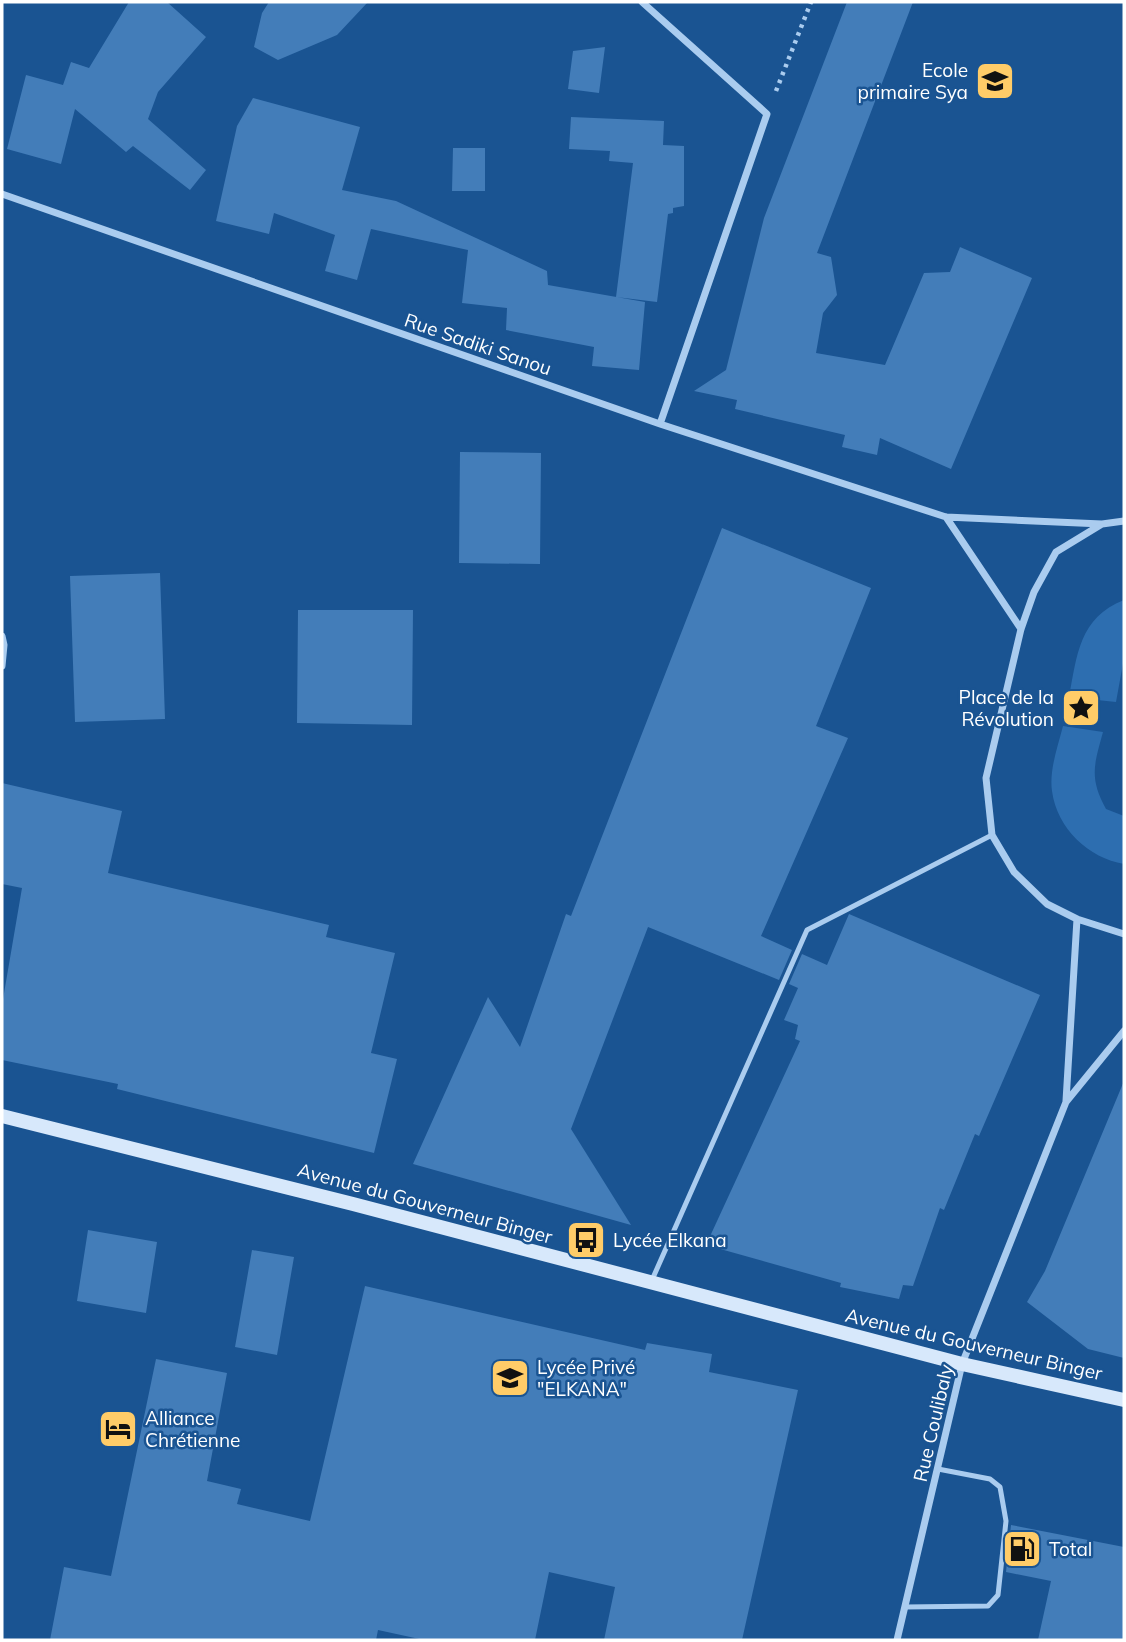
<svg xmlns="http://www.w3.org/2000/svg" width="1126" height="1642" viewBox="0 0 1126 1642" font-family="Mulish,sans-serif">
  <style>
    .green { fill: #2d6eb0 }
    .building { fill: #437db9 }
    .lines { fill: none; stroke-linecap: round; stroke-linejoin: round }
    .path { stroke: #aaccef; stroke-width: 4.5; stroke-dasharray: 3.5 5; stroke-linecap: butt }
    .lane { stroke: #aaccef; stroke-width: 5 }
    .street { stroke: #aaccef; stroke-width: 7 }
    .secondary { stroke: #d7e8fb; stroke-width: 14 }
    .labels { text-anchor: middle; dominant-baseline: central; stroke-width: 5; stroke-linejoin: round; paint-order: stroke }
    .poi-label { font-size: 19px; fill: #fff; stroke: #1a5492; text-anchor: start }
    .street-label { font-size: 19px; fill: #fff; stroke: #1a5492 }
  </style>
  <rect width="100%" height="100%" fill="#1a5492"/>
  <!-- green -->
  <path class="green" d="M1124,600V658L1116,702L1069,697C1077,655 1079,618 1124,600Z
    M1063,726L1103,732C1094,765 1089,778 1106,809L1124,816V864C1089,858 1057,829 1052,791C1049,770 1058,746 1063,726Z"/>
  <!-- building -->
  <path class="building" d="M129,2H167L206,37L158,92L148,119L206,170L190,190L133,146L126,152L75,109L61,164L7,149L26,75L63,85L71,62L89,68Z
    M269,2H368L337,35L278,60L254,47L262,13Z
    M847,2H913L817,253L831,257L837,295L823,313L816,353L885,365L924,273L950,272L960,247L1032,278L951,469L880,438L877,455L842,447L845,435L735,409L737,400L694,391L726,370L764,218Z
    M605,47L599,93L568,89L573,51Z
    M253,98L360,127L342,190L396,201L547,271L548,285L645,302L639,370L592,366L594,347L506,330L507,308L462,303L468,250L371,229L357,280L325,271L335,235L274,213L269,234L216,221L237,126Z
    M571,117L664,121L663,145L684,146V206L673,208V213L668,214L657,302L616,297L633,163L609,161L610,151L569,149Z
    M453,148H485V191H452Z
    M460,452L541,453L540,564L459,563Z
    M722,528L871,588L816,726L848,738L761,936L792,950L779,980L648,927L571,1129L631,1225L413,1164L488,997L520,1047L566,914L571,916Z
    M160,573L165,719L75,722L70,576Z
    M298,610H413L412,725L297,723Z
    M2,783L122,811L108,873L329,925L326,937L395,953L371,1053L397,1059L374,1153L117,1089L118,1084L2,1060V1005L22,888L2,884Z
    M849,914L1040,995L979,1136L975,1134L944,1210L940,1208L913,1286L903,1285L899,1299L840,1287L841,1283L706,1245L800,1041L795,1039L798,1025L784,1020L798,988L789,984L802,954L827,965Z
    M1124,1081V1358L1088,1349L1027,1302L1045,1271Z
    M88,1230L157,1242L146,1313L77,1301Z
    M252,1250L294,1257L277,1355L235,1347Z
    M365,1286L645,1350L647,1343L712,1354L709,1372L798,1390L742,1640H604L615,1587L549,1572L535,1640H424L378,1630L376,1640H50L64,1567L111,1576L156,1359L227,1373L207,1481L241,1489L237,1504L310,1521Z
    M1011,1525L1124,1547V1640H1038L1051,1581L1006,1572Z"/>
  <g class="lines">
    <!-- path -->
    <path class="path" d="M776,91L811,2"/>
    <!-- lane -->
    <path class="lane" d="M652,1280L807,930L992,835
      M905,1607L988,1606L998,1595L1006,1521L1000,1487L990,1479L938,1469"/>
    <!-- street -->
    <path class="street" d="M642,2L767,114L660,424
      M2,194L660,424L946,517L1102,524
      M946,517L1021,629
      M1124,521L1102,524L1056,552L1034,592L1021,629L986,778L992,835L1014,872L1047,904L1077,919L1124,934
      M2,636L4,645L2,666
      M1066,1101L1077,919
      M897,1640L962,1364L1066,1102L1124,1031"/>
    <!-- secondary -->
    <path class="secondary" d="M2,1116L353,1204L962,1364L1124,1400"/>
  </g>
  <!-- icons -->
  <defs>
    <g id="school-square" transform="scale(2.0125)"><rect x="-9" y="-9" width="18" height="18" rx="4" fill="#ffcc68" stroke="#1a5492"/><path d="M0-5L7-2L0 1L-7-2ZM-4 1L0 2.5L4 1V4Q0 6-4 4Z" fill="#111"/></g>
    <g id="sight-square" transform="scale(2.0125)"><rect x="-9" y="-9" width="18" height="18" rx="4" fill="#ffcc68" stroke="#1a5492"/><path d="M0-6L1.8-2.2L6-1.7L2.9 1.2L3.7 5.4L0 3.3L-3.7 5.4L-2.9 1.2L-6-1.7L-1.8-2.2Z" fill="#111"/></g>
    <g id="bus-square" transform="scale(2.0125)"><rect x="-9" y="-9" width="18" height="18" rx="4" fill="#ffcc68" stroke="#1a5492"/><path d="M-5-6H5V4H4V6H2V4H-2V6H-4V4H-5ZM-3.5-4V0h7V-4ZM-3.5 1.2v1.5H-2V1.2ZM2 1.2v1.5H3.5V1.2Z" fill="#111"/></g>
    <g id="university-square" transform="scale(2.0125)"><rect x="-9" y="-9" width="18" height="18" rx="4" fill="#ffcc68" stroke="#1a5492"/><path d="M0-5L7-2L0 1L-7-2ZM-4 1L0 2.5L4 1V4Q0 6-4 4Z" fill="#111"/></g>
    <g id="hotel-square" transform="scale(2.0125)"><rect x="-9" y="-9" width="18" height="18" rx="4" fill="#ffcc68" stroke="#1a5492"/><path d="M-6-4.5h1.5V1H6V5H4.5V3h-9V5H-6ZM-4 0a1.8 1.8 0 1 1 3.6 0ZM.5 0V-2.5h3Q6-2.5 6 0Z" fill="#111"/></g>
    <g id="fuel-square" transform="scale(2.0125)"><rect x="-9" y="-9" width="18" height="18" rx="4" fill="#ffcc68" stroke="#1a5492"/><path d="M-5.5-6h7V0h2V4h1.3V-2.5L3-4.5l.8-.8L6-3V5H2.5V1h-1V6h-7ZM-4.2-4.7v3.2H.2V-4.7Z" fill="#111"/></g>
  </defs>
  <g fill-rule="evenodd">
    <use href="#school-square" x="995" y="81"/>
    <use href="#sight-square" x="1081" y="708"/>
    <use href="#bus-square" x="586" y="1240"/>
    <use href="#university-square" x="510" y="1378"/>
    <use href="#hotel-square" x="118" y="1429"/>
    <use href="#fuel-square" x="1022" y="1549"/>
  </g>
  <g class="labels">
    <!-- poi labels -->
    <g class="poi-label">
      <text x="968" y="70" text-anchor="end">Ecole<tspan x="968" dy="22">primaire Sya</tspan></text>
      <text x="1054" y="697" text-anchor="end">Place de la<tspan x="1054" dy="22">Révolution</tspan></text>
      <text x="613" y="1240">Lycée Elkana</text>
      <text x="537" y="1367">Lycée Privé<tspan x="537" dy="22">"ELKANA"</tspan></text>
      <text x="145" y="1418">Alliance<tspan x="145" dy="22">Chrétienne</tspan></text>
      <text x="1049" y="1549">Total</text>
    </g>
    <!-- street labels -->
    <g class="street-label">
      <text transform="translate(478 344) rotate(19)">Rue Sadiki Sanou</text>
      <text transform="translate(425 1203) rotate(15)">Avenue du Gouverneur Binger</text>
      <text transform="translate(974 1344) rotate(13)">Avenue du Gouverneur Binger</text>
      <text transform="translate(933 1423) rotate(-77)">Rue Coulibaly</text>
    </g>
  </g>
  <!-- border -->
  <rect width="1126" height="1642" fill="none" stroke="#ffffff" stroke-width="7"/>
</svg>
